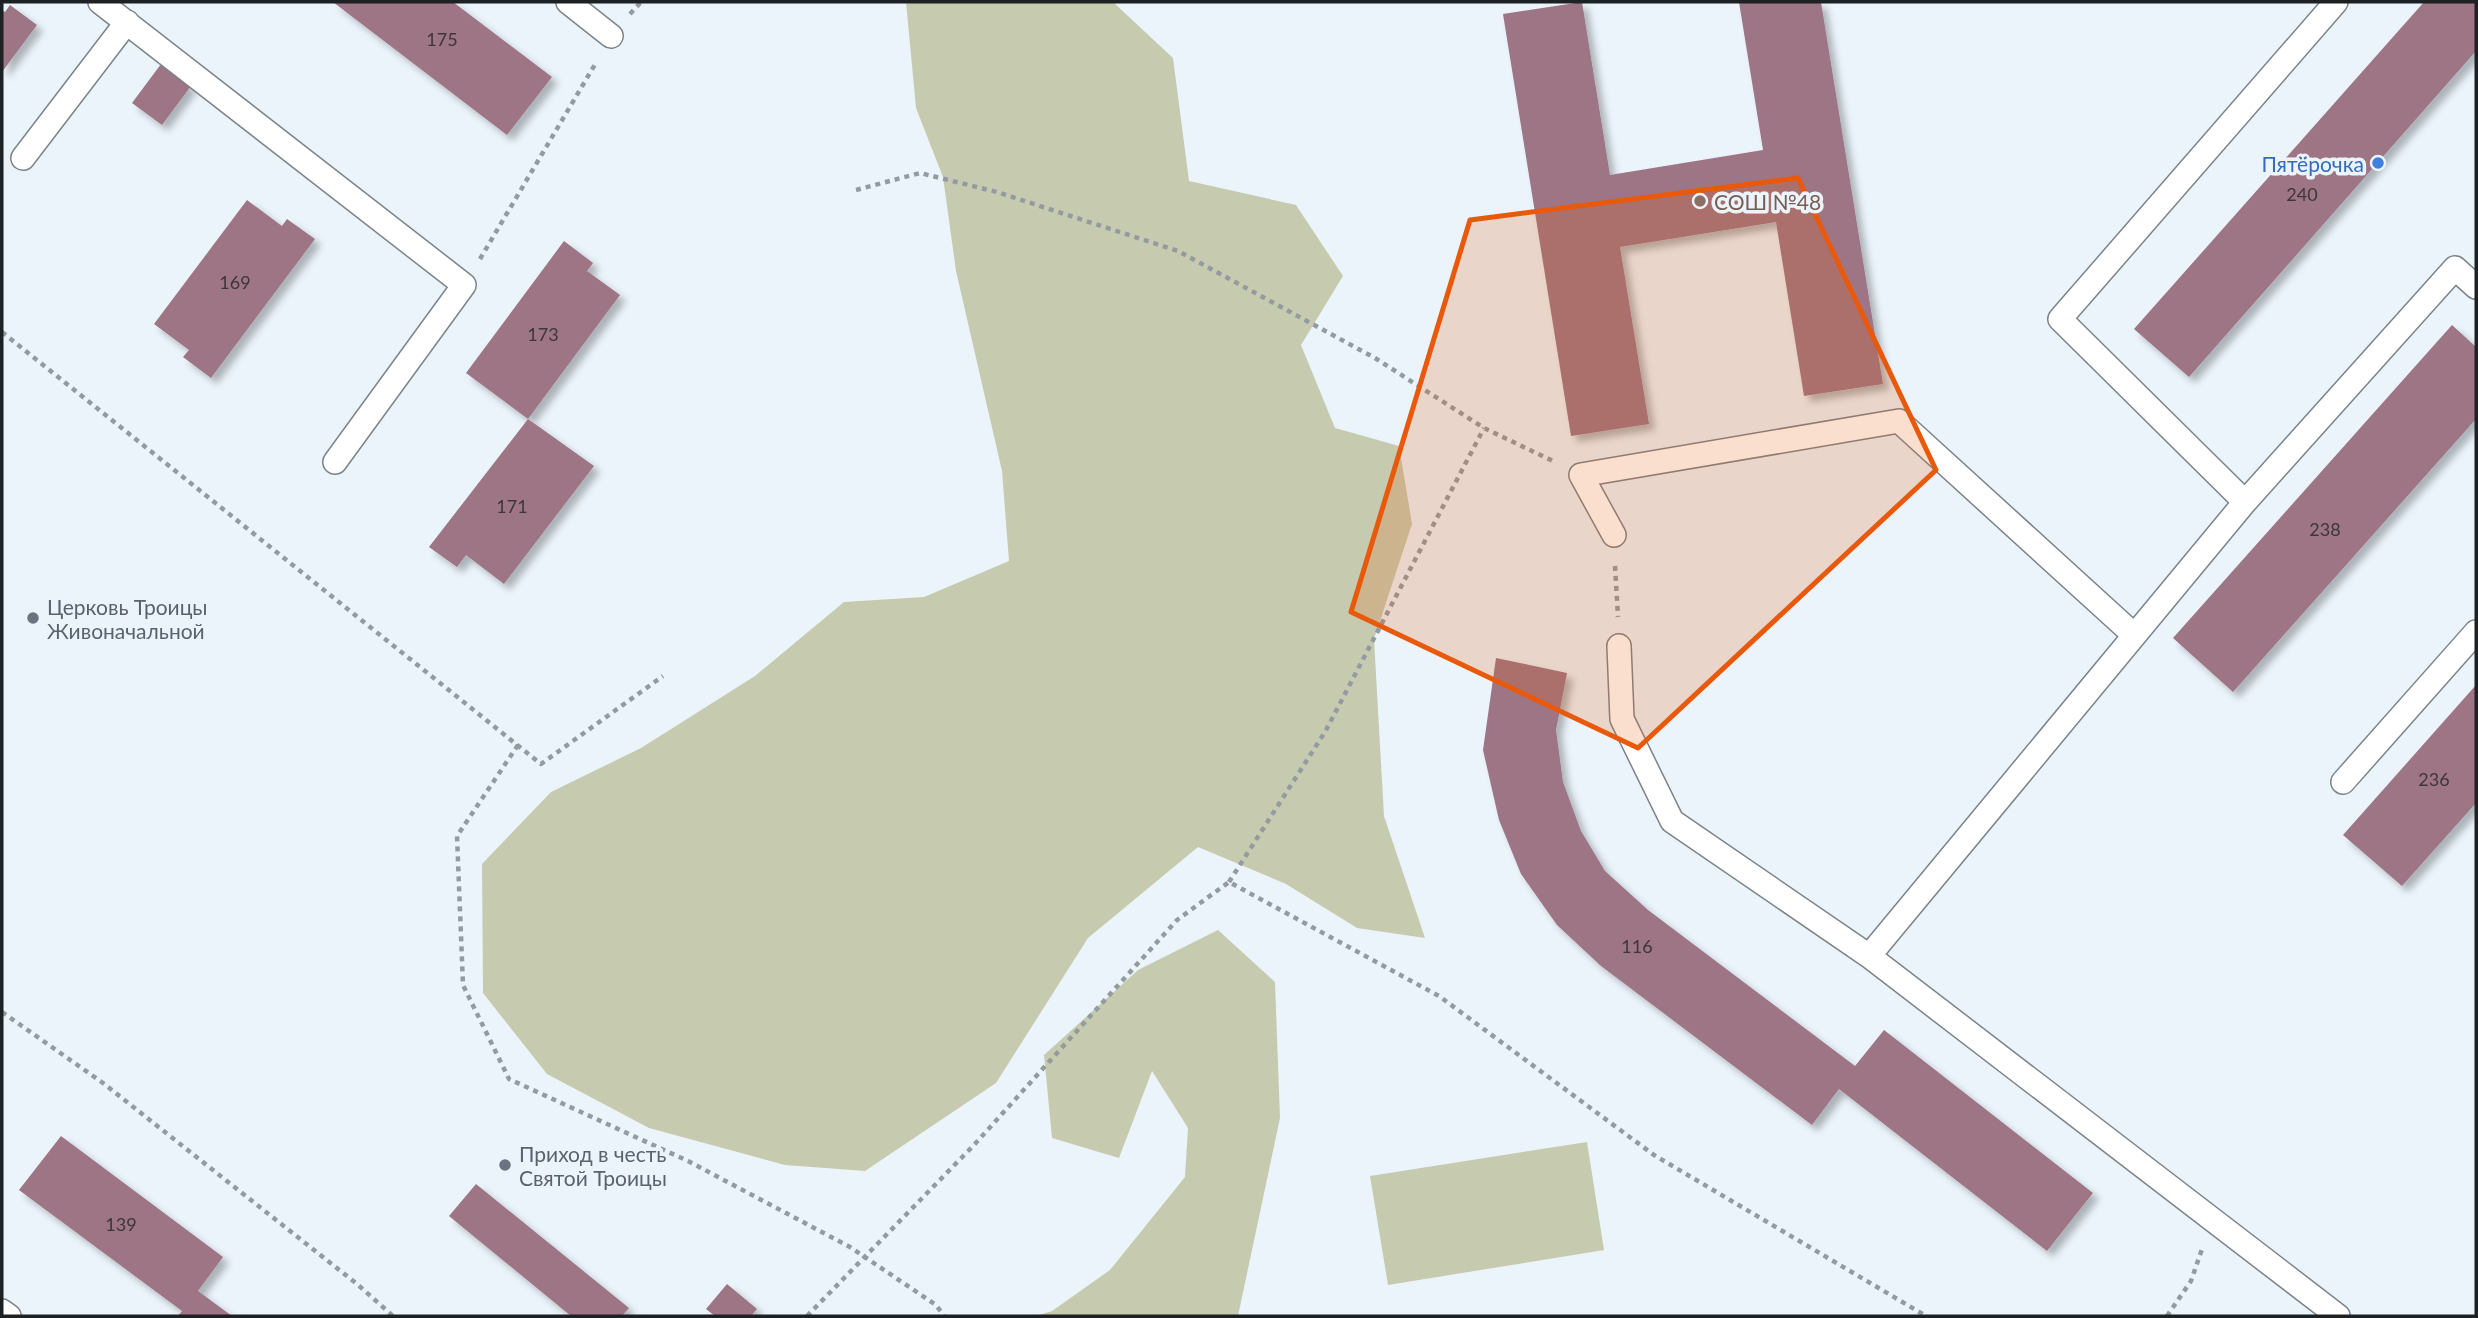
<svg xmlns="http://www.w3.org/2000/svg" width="2478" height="1318" viewBox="0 0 2478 1318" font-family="Lato,sans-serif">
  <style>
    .green { fill: #c6cbaf }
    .building { fill: #9d7585; filter: url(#shadow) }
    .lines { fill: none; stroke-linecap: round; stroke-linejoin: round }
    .service-casing { stroke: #7c848a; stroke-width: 26 }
    .path { stroke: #949ba0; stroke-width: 4.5; stroke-dasharray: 5 5; stroke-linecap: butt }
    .service { stroke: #fff; stroke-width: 23 }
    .marked { fill: #e8590c; fill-opacity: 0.2; stroke: #e8590c; stroke-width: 5; stroke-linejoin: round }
    .shop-dot { fill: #3f7fe0; stroke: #ebf4fb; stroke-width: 2.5 }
    .education-dot { fill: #8d6e63; stroke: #ebf4fb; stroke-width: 2.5 }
    .worship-dot { fill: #6b7280; stroke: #ebf4fb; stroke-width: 2.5 }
    .labels { text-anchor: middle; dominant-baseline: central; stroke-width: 7; stroke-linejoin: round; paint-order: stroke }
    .number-label { font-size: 18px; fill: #3d363c }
    .shop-label { font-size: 21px; fill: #366cbe; stroke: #ebf4fb; text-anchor: end }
    .education-label { font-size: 21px; fill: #785e54; stroke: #ebf4fb; text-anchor: start }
    .worship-label { font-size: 21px; fill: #5b616d; stroke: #ebf4fb; text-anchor: start }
  </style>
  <defs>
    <filter id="shadow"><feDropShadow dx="6" dy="6" stdDeviation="3.5" flood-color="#0004"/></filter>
  </defs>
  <rect width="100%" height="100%" fill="#ebf4fb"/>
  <!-- green -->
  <path class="green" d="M906,2H1113L1173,58L1189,181L1296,205L1343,276L1301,345L1335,428L1399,446L1412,524L1374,639L1384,816L1425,938L1357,928L1286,884L1198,847L1088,938L996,1083L865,1171L785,1165L649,1128L547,1074L483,993L482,864L551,792L641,748L755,676L844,602L924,597L1009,561L1002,471L956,271L943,177L916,108Z
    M1218,930L1275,982L1280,1118L1238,1316H1036L1052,1311L1110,1270L1185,1177L1188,1128L1152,1071L1119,1158L1052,1138L1044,1055L1138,970Z
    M1587,1142L1604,1250L1388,1285L1370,1176Z"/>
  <!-- building -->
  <path class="building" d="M333,2H453L552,77L507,135Z
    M1582,2L1610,175L1763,150L1739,2H1821L1883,384L1804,396L1776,222L1620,247L1649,424L1571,436L1503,14Z
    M2424,2H2476V51L2189,377L2134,329Z
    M10,5L37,25L2,72V10L5,12Z
    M161,64L191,86L162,125L132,103Z
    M247,200L282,226L287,219L315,239L211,378L183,357L189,350L154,324Z
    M564,241L593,263L587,271L620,295L528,419L466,373Z
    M2452,325L2476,347V419L2233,692L2173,638Z
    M528,419L594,466L504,584L466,555L457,567L429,547Z
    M1496,658L1567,673L1556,730L1563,782L1581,831L1605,871L1648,910L1855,1066L1884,1030L2093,1193L2047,1251L1839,1089L1812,1125L1601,966L1557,925L1521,874L1499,820L1483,750Z
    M2476,685V803L2402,886L2343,835Z
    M61,1136L223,1257L198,1291L232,1316H178L182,1311L19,1190Z
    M476,1184L629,1308L622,1316H571L449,1216Z
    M727,1284L757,1309L751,1316H715L706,1309Z"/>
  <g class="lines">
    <!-- service casing -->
    <g class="service-casing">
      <path id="service" d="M100,2L464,285L335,462
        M568,2L611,36
        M23,158L127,22
        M2245,502L2060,319L2336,2
        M1614,535L1581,475L1899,421L2134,635
        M1619,646L1622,719L1672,821L1869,956L2338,1316
        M2343,782L2476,632
        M1869,956L2245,502L2455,268L2476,287
        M2,1311L9,1316"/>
    </g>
    <!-- path -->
    <path class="path" d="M630,14L641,2
      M856,190L920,173L997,192L1178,251L1375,358L1484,428L1555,462
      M480,259L597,61
      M2,332L541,764L663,676
      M1615,566L1618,617
      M518,745L457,836L463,985L509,1079L688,1161L850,1247L936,1305L944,1316
      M1229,882L1325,732L1484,428
      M2,1012L103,1083L357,1284L393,1316
      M807,1316L974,1145L1177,920L1229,882L1439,996L1654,1155L1926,1316
      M2167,1316L2191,1281L2202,1249"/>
    <!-- service -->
    <use href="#service" class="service"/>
  </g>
  <!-- marked area -->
  <path class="marked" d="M1798,178L1936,470L1638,748L1351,612L1470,220Z"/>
  <!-- markers -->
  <circle class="shop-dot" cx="2378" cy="163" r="7"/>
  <circle class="education-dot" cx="1700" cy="201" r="7"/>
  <g class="worship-dot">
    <circle cx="33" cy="618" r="7"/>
    <circle cx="505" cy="1165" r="7"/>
  </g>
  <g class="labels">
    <!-- number labels -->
    <g class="number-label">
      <text x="442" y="39">175</text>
      <text x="2302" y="194">240</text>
      <text x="235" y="282">169</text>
      <text x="543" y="334">173</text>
      <text x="512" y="506">171</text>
      <text x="2325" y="529">238</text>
      <text x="2434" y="779">236</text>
      <text x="1637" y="946">116</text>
      <text x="121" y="1224">139</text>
    </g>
    <!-- shop labels -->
    <g class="shop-label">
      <text x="2364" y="163">Пятёрочка</text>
    </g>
    <!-- education labels -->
    <g class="education-label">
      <text x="1714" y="201">СОШ №48</text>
    </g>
    <!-- worship labels -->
    <g class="worship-label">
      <text x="47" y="606">Церковь Троицы<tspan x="47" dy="24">Живоначальной</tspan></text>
      <text x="519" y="1153">Приход в честь<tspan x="519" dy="24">Святой Троицы</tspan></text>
    </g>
  </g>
  <!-- border -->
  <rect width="2478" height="1318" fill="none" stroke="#1d2123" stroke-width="7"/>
</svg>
